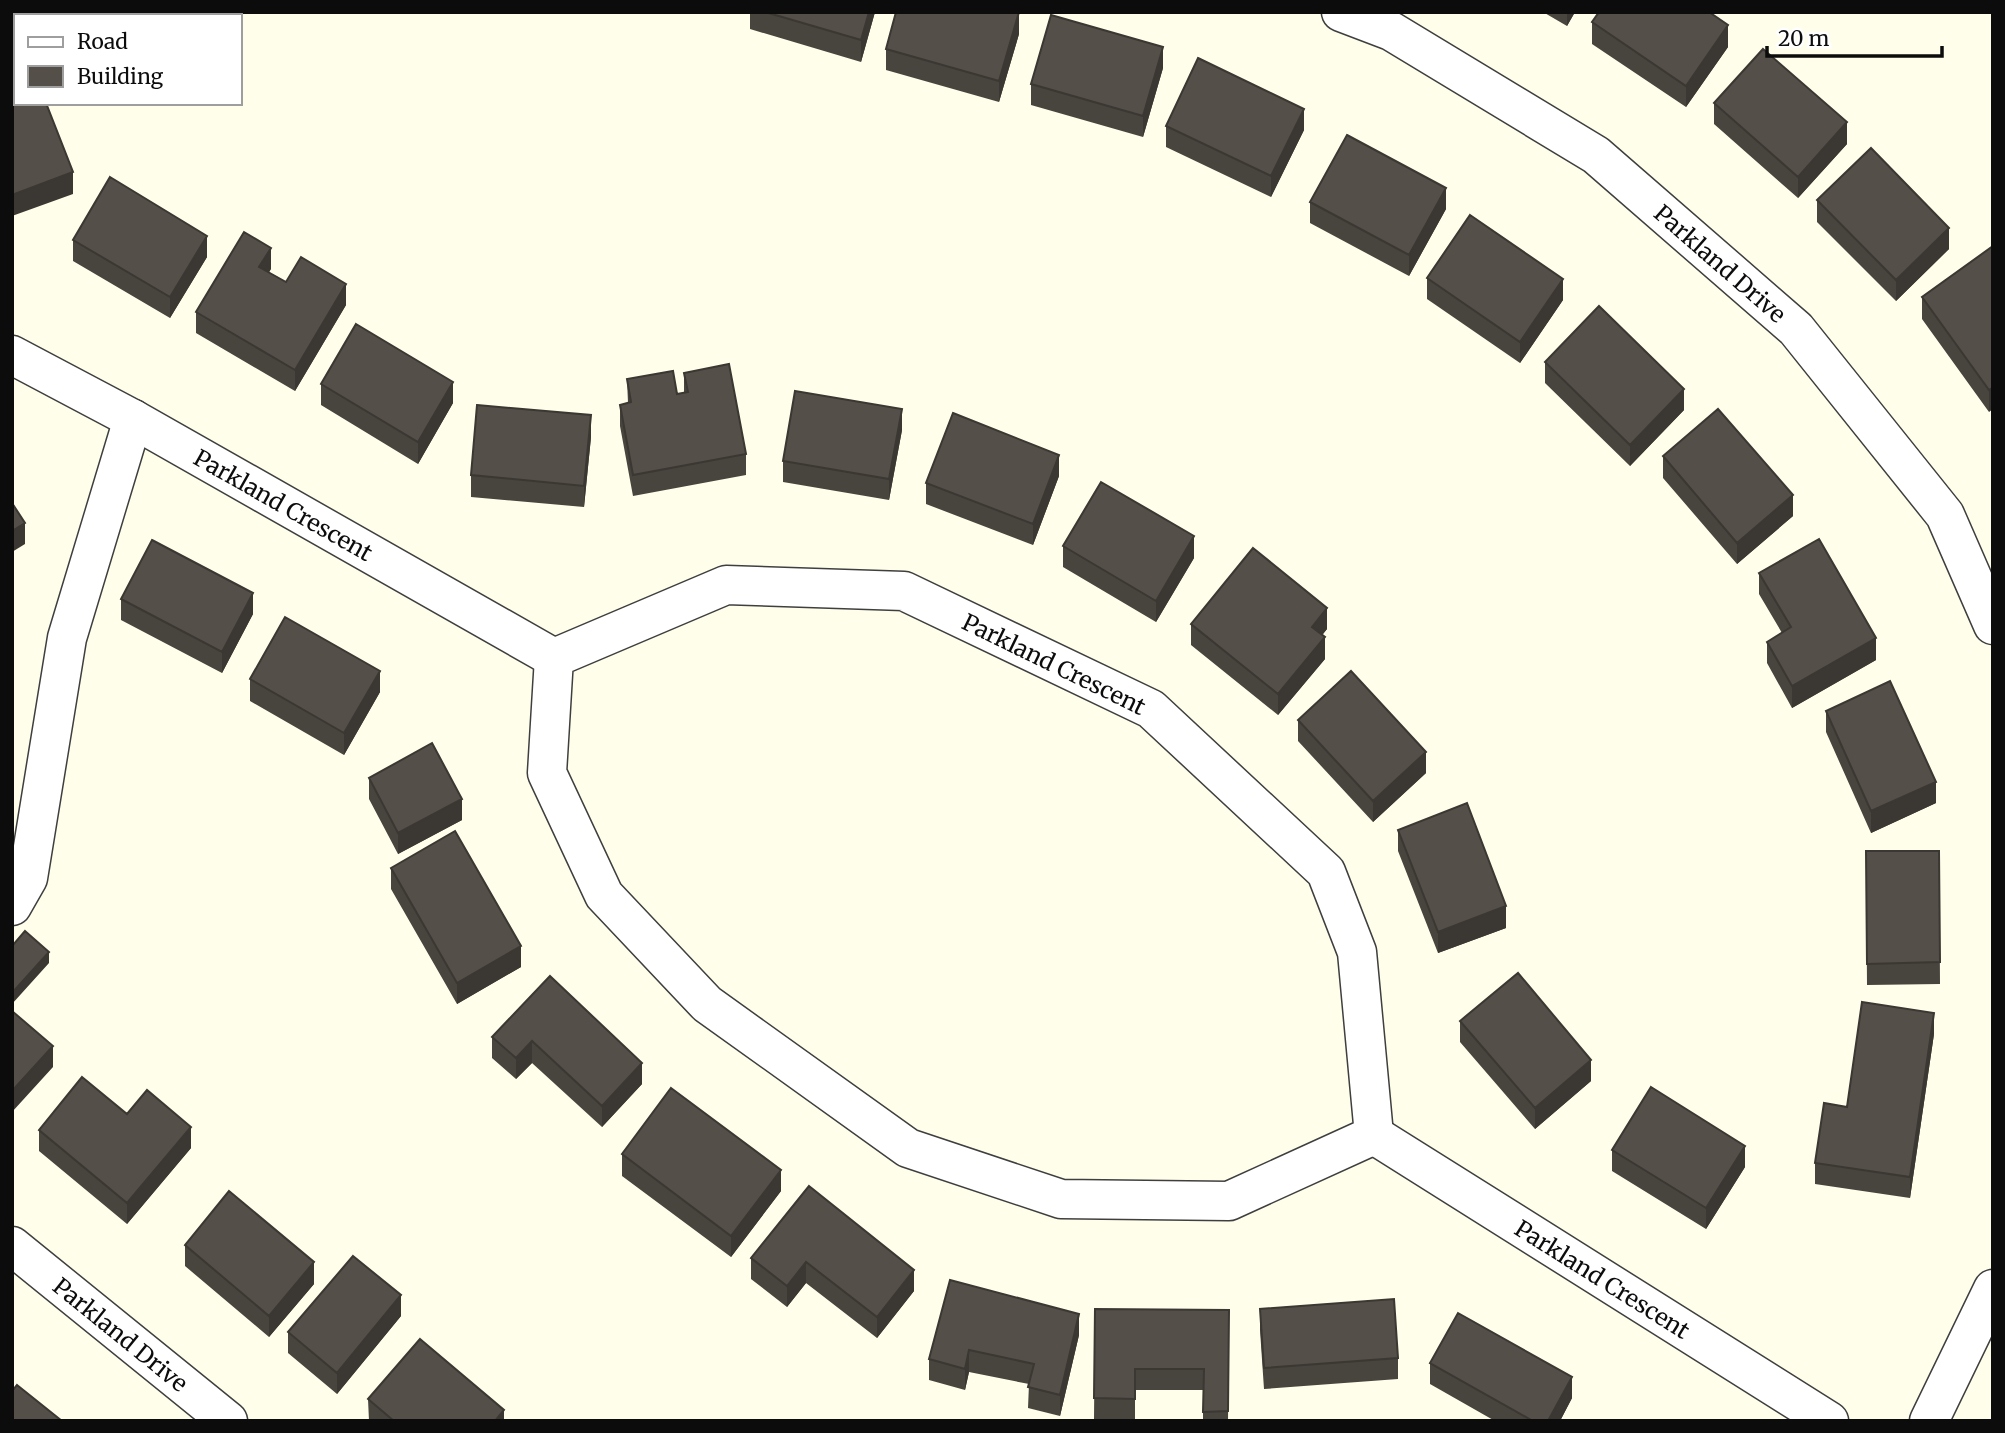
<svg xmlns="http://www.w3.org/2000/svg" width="2005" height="1433" viewBox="0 0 2005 1433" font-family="Merriweather,serif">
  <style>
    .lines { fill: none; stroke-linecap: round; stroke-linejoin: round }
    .minor-casing { stroke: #3f3f3f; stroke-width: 41 }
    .minor { stroke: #fff; stroke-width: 38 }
    .wall { fill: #48443e }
    .shaded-wall { fill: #3b3732 }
    .building { fill: #544f48; stroke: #3b3732; stroke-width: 2 }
    .labels { text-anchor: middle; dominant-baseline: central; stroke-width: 7; stroke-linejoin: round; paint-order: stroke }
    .street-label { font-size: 23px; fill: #0c0c0c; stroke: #fff }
  </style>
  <rect width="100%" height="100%" fill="#fffeea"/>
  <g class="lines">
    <!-- minor casing -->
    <g class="minor-casing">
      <g id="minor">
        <path id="s1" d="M1341,12L1391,31L1596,155L1796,329L1945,515L1993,625"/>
        <path id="s2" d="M12,355L133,419L554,658"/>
        <path d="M726,585L904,591L1151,709L1326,872L1357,952L1374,1135L1229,1201L1061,1199L908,1148L707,1004L604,895L547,773L554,658Z"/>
        <path d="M12,906L28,878L67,638L133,419"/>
        <path id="s3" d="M1374,1135L1829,1421"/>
        <path id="s4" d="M12,1246L228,1421"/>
        <path d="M1929,1421L1993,1289"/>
      </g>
    </g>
    <!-- minor -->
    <use href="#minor" class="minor"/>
  </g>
  <!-- wall -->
  <path class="wall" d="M12,12H60L59,16H16V28L12,27Z
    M750,12H875L861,62L750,29Z
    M1543,12H1575L1567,26Z
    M1592,22L1728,47L1686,107L1592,44Z
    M1019,34L999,102L886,70V49Z
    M1163,68L1143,137L1031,105V84Z
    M1714,103L1847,144L1798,198L1714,124Z
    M1166,126L1304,130L1271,197L1166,147Z
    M1817,200L1949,249L1896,301L1817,222Z
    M1310,202L1446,209L1409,276L1310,223Z
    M73,240L207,257L170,318L73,261Z
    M1993,246L1989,412L1922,319V297Z
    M271,269L269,272L286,282L346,305L295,391L196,333V312Z
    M1427,278L1563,300L1520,363L1427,299Z
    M1545,362L1684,410L1630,466L1545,383Z
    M684,373L746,454V475L633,496L620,426V405L628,403L627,379L677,394L684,393Z
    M321,384L453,403L418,464L321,405Z
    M902,430L889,500L783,482V461Z
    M591,437L584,507L471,497V475Z
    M1663,456L1793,516L1737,564L1663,478Z
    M1059,476L1033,545L926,504V483Z
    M1063,546L1194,558L1156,622L1063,567Z
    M1759,573L1876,660L1792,708L1767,663V642L1782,633L1759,594Z
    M121,599L253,614L222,673L121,620Z
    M1191,624L1327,629L1322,635L1325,659L1278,715L1191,645Z
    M250,679L380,692L344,755L250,701Z
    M1826,711L1936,803L1871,833L1826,732Z
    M1298,720L1426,773L1373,822L1298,741Z
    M369,778L462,820L398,854L369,799Z
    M1398,830L1506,928L1438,953L1398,851Z
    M1866,851H1939L1940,984L1867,985Z
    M391,868L521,967L457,1004L391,889Z
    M550,976L642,1084L602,1127L532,1063L516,1079L492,1058V1037Z
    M1460,1021L1591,1081L1535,1129L1460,1042Z
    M1934,1034L1910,1198L1815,1184V1163L1847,1107Z
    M127,1114L191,1148L127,1224L39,1151V1130Z
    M1612,1150L1745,1167L1706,1229L1612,1171Z
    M622,1154L781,1191L731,1257L622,1176Z
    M809,1186L914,1291L877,1338L806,1283L787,1307L751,1279V1258Z
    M185,1245L314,1284L269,1337L185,1266Z
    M950,1280L1079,1335L1060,1416L1028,1408L1029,1384L969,1372L965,1390L929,1380V1359Z
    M1095,1309L1229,1310L1228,1421H1203V1390H1135V1420L1094,1419Z
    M1260,1309L1398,1358V1379L1264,1389L1260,1330Z
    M401,1316L337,1394L288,1353V1332Z
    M1430,1363L1572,1398L1560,1421H1495L1430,1384Z
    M368,1399L504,1421H369Z"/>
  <!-- shaded-wall -->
  <path class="shaded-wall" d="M55,12H60L59,16H54Z
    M869,12H875L861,62V40Z
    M1019,12V34L999,102V81Z
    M1567,12H1575L1567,26Z
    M1728,25V47L1686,107V86Z
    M1163,47V68L1143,137V116Z
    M1304,109V130L1271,197V176Z
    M1847,122V144L1798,198V177Z
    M73,172V194L12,216V195Z
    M1446,188V209L1409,276V255Z
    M1949,228V249L1896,301V280Z
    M207,236V257L170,318V297Z
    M271,248V269L259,288V267Z
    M1563,279V300L1520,363V342Z
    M346,284V305L295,391V370Z
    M453,382V403L418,464V442Z
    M1993,388V409L1989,412V390Z
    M1684,389V410L1630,466V445Z
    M902,409V430L889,500V479Z
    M591,415V437L584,507V486Z
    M1059,455V476L1033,545V524Z
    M1793,495V516L1737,564V543Z
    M25,523V544L12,552V531Z
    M1194,536V558L1156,622V601Z
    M253,593V614L222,673V652Z
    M1327,608V629L1312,648V627Z
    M1325,637V659L1278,715V694Z
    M1876,638V660L1792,708V686Z
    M380,671V692L344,755V733Z
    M1426,752V773L1373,822V801Z
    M13,775V805L12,810V780Z
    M1936,782V803L1871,833V811Z
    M462,799V820L398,854V833Z
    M1506,906V928L1438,953V932Z
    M521,946V967L457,1004V983Z
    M49,952V963L12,1004V993Z
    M1934,1013V1034L1910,1198V1177Z
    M532,1041V1063L516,1079V1058Z
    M53,1046V1067L12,1112V1091Z
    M1591,1060V1081L1535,1129V1108Z
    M642,1063V1084L602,1127V1106Z
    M191,1127V1148L127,1224V1203Z
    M1745,1146V1167L1706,1229V1208Z
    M781,1170V1191L731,1257V1236Z
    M314,1262V1284L269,1337V1316Z
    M806,1262V1283L787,1307V1286Z
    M914,1270V1291L877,1338V1317Z
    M401,1295V1316L337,1394V1373Z
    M1079,1314V1335L1060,1416V1395Z
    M969,1350V1372L965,1390V1369Z
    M1572,1377V1398L1560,1421H1548Z
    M504,1410V1421H495Z"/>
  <!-- building -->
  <path class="building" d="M35,12H55L54,16H48Z
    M765,12H869L861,40Z
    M896,12H1019L999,81L886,49Z
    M1599,12H1709L1728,25L1686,86L1592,22Z
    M1051,15L1163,47L1143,116L1031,84Z
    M1763,49L1847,122L1798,177L1714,103Z
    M1198,58L1304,109L1271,176L1166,126Z
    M16,76V103H46L73,172L12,195V78Z
    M1347,135L1446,188L1409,255L1310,202Z
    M1871,148L1949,228L1896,280L1817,200Z
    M110,177L207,236L170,297L73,240Z
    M1470,215L1563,279L1520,342L1427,278Z
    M244,232L271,248L259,267L286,282L301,257L346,284L295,370L196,312Z
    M1993,246V388L1989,390L1922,297Z
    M1599,306L1684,389L1630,445L1545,362Z
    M356,324L453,382L418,442L321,384Z
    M729,364L746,454L633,475L620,405L631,402L627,379L673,371L677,394L688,392L684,373Z
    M795,391L902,409L889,479L783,461Z
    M477,405L591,415L584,486L471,475Z
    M1718,409L1793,495L1737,543L1663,456Z
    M953,413L1059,455L1033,524L926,483Z
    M1101,482L1194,536L1156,601L1063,546Z
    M12,503L25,523L12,531Z
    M1819,539L1876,638L1792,686L1767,642L1791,627L1759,573Z
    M152,540L253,593L222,652L121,599Z
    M1253,548L1327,608L1312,627L1325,637L1278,694L1191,624Z
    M285,617L380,671L344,733L250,679Z
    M1351,671L1426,752L1373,801L1298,720Z
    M1890,681L1936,782L1871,811L1826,711Z
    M432,743L462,799L398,833L369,778Z
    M1467,803L1506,906L1438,932L1398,830Z
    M455,831L521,946L457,983L391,868Z
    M1866,851H1939L1940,962L1867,964Z
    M25,931L49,952L12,993V946Z
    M1518,973L1591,1060L1535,1108L1460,1021Z
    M550,976L642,1063L602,1106L532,1041L516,1058L492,1037Z
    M1862,1002L1934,1013L1910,1177L1815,1163L1824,1103L1847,1107Z
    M12,1011L53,1046L12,1091Z
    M82,1077L127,1114L147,1090L191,1127L127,1203L39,1130Z
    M1651,1087L1745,1146L1706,1208L1612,1150Z
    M671,1088L781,1170L731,1236L622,1154Z
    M809,1186L914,1270L877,1317L806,1262L787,1286L751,1258Z
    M229,1191L314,1262L269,1316L185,1245Z
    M353,1256L401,1295L337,1373L288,1332Z
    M950,1280L1079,1314L1060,1395L1028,1387L1034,1364L969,1350L965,1369L929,1359Z
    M1394,1299L1398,1358L1264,1368L1260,1309Z
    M1095,1309L1229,1310L1228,1411L1203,1412L1204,1369H1135V1399L1094,1398Z
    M1458,1313L1572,1377L1548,1421H1533L1430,1363Z
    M420,1339L504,1410L495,1421H394L368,1399Z
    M17,1385L62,1421H12V1391Z"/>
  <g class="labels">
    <!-- street labels -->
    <g class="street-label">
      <text stroke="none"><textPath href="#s1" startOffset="458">Parkland Drive</textPath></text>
      <text stroke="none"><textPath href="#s2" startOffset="310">Parkland Crescent</textPath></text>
      <text transform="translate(1054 664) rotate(26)">Parkland Crescent</text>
      <text stroke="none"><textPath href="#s3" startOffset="270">Parkland Crescent</textPath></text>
      <text stroke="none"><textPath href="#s4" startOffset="140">Parkland Drive</textPath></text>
    </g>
  </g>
  <!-- border -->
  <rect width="2005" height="1433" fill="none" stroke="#0c0c0c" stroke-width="28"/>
  <!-- legend -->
  <rect x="14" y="14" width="228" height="91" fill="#ffffff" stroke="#9e9e9e" stroke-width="2"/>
  <rect x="28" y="37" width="35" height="10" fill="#ffffff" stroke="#9e9e9e" stroke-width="2"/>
  <text x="77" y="49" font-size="21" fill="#0c0c0c">Road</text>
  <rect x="28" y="66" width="35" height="21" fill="#544f48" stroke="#9e9e9e" stroke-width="2"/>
  <text x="77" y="84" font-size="21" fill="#0c0c0c">Building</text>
  <!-- scale -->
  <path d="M1767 46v10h175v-10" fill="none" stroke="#0c0c0c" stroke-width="3.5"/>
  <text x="1778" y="46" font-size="21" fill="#0c0c0c" stroke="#ffffff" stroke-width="5" paint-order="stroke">20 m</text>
</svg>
